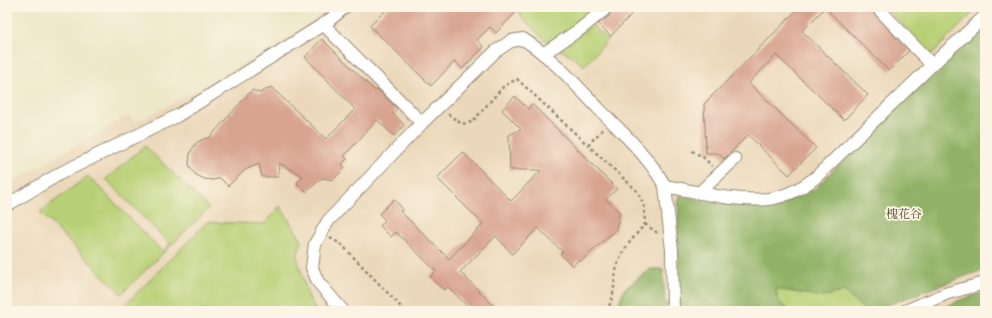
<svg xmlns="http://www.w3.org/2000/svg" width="992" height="318" viewBox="0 0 992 318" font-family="'Libre Caslon Text','Noto Serif SC',serif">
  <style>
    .built { fill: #ebd8ba }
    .green { fill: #b7d075; stroke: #797d4a }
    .forest { fill: #91b266; stroke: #666e42 }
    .building { fill: #d8a490 }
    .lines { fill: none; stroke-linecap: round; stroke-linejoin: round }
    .minor-casing { stroke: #948873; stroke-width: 14 }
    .path { stroke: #948873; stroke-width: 2.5; stroke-dasharray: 3 3; stroke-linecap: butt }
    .minor { stroke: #fff; stroke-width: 12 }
    .labels { text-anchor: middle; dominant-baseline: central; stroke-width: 3.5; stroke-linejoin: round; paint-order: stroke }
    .park-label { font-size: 12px; fill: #5a5434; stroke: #fcf5e5 }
  </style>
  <rect width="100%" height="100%" fill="#fcf5e5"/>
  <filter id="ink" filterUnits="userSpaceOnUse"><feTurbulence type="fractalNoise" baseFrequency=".025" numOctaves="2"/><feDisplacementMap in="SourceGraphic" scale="8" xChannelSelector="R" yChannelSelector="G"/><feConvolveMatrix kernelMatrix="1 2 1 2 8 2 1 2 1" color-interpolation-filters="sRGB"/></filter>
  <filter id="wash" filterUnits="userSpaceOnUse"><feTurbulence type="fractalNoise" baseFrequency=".012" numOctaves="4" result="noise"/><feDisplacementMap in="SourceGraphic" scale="16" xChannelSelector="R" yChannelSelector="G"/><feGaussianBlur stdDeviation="0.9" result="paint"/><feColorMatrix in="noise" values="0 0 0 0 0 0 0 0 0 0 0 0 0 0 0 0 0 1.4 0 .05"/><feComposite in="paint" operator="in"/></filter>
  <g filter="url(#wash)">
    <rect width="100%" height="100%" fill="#eee7c8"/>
    <!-- built -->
    <path class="built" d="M330,7H985V311H15L7,303V185L129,115L136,122L195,92L301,30Z"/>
    <!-- green -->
    <path class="green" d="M523,7H599L581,25L547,42L521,17L520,11Z
      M884,7H978L932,54Z
      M593,25L608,40L584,66L569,54L559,50L564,44Z
      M145,146L209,208L121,294L40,212L88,176L163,252L170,244L106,179Z
      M280,206L302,241L297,257L308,296L316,311H126L123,307L207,222L265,224Z
      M776,288L823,297L844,291L865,311H790L778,301Z"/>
    <!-- forest -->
    <path class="forest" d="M985,20V269L871,311H865L844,291L823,297L776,289L778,301L790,311H616L624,289L650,269H663L665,304L680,297L678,232L679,195L715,203L750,207L781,204L815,189L876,125Z
      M985,292V311H937L960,300Z"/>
    <g id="blocks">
      <!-- building -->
      <path class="building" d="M389,7H521L496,33L490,27L477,40L484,47L462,69L455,61L431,86L370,26Z
        M612,7H638L611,36L598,24L609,16Z
        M800,7H868L909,51L889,71L825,8L802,31L868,95L844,120L776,55L749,83L816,148L789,175L748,135L724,159L718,153H706L704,104Z
        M322,39L375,91L377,89L397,108L393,113L404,125L394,136L377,120L344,156L347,159L342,164L345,168L333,180L322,178L306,192L297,183L303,176L279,163L278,177H262L259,164L245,170L228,186L220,178L214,180L204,179L195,174L189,165L190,153L196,143L205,138H209L252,90L260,93L271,87L326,139L355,109L305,57Z
        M515,96L528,109L532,104L617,189L606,199L620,213L618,222L616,226L617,229L581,261L578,260L573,266L560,254L563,252L538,228L512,254L496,236L460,272L499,311H472L448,287L444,290L430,277L436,271L396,232L391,237L380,226L385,220L379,214L394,199L403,209L400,211L449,259L483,224L437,178L463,152L511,201L541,170H510L509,135L521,129L502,110Z"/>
    </g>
  </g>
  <g filter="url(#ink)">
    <use href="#blocks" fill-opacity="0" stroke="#948873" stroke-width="1"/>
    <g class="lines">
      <!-- minor casing -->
      <g class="minor-casing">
        <path id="minor" d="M323,24L422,123
          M543,54L579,30L604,10
          M932,65L985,16
          M665,186C698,192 734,202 768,199C785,197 802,188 815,178L932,65L877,7
          M699,193L735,159
          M7,205L61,173L177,116L327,22L345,7
          M343,311L318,282L312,268L315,244L328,221L422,123L496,51L511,41L523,39C552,57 576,85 599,109C623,133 649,157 665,186L672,250L673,311
          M905,311L948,293L985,283"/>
      </g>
      <!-- path -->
      <path class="path" d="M448,114L462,124L472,122L504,86L517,79L637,191L644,205L645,224C635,236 623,248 618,263C612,280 617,296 606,311
        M588,145L603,129
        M692,151L703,157L712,166
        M645,224L659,234
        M330,238L341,244L405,311"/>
      <!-- minor -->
      <use href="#minor" class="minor"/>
    </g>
  </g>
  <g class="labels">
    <!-- park labels -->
    <g class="park-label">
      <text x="904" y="213">槐花谷</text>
    </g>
  </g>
  <!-- margin -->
  <rect width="992" height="318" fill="none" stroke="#fcf5e5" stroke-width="24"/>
</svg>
